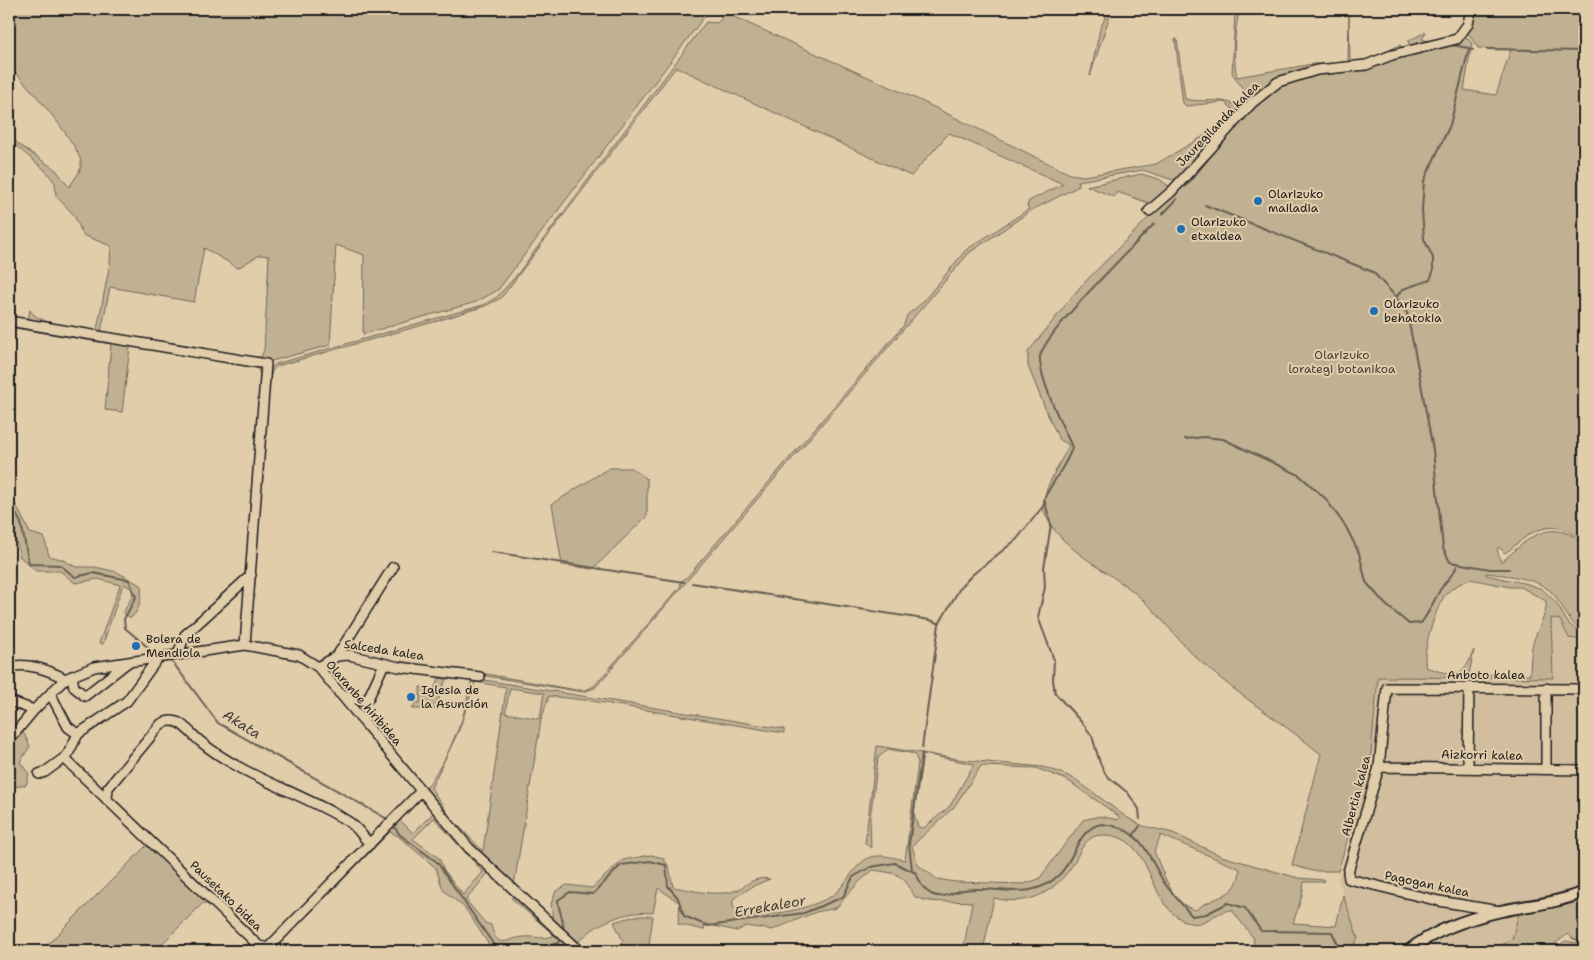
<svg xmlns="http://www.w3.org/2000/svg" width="1593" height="960" viewBox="0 0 1593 960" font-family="'Shantell Sans',sans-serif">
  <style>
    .built { fill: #d2be9f }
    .green { fill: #c1b193; stroke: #6e6658; fill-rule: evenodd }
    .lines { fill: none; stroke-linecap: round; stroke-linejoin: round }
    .stream { stroke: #655d51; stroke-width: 2 }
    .minor-casing { stroke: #1c1c1c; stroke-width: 12 }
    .major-casing { stroke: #1c1c1c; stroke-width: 14 }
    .minor { stroke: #e2cdab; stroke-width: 9 }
    .major { stroke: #e2cdab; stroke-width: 10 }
    .poi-dot { fill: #1f6fb2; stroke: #e2cdab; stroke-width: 2 }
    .labels { text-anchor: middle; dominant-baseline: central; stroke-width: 4; stroke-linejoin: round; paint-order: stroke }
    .street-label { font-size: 12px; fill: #1c1c1c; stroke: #e2cdab }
    .poi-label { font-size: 12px; fill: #1c1c1c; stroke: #e2cdab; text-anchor: start }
    .park-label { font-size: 12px; fill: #45413a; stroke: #e2cdab }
    .water-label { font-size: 14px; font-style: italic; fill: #413d36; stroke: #e2cdab }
  </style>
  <rect width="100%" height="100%" fill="#e2cdab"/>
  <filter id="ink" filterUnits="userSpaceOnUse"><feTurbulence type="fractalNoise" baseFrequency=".02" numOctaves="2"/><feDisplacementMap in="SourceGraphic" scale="10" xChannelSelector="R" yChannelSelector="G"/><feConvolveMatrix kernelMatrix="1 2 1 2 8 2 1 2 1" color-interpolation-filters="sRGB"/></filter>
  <g filter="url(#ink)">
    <!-- built -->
    <path class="built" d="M1551,618L1560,620L1569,638L1584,640V896L1555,906L1519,913L1512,939L1492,951H1350L1358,938L1338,880L1368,770L1378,677H1553Z"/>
    <!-- green -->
    <path class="green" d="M9,9H710L498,290L476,302L363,334L364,255L336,245L330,345L268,362L9,319V317L28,319L30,310C37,324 77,328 93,332L97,330L110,263L111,246L83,235L74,215L56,196L55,183L46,171L9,140V134L18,144L56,170L69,187C73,181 82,171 81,163C80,144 24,81 9,66ZM204,248L238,268L259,255L269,256L264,350L261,357H251L187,345L101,332L110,287L194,302Z
      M716,9H723L725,13L917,99L1070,174L1084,176L1156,164L1209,133L1231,115L1232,108L1224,102L1186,106L1183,103L1175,39H1177L1185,99C1207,104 1221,95 1240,108L1248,102L1249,98L1232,73L1235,12H1240C1234,24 1233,64 1237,77L1313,64L1348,63L1349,14L1350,62L1368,60L1400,45L1402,48L1410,47L1408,41L1426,32L1422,39L1428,41L1464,35L1472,43L1464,90L1496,95L1511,49L1478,48L1468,33L1473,9H1584V546C1571,525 1547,522 1527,536C1519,541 1513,548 1505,553L1499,547L1497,549L1500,561H1503C1522,544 1543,521 1571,535C1576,537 1583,547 1584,553C1588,574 1584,608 1584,631C1569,625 1564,607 1555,596C1540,577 1508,576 1486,573V575L1528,584L1542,589L1556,602L1568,623L1584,635V640L1569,638L1560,620L1551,618L1553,678L1378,677L1370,763L1338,871H1312L1292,865L1321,754C1282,722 1239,696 1201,662C1177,641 1160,613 1135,593C1107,570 1056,547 1044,511C1038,496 1062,461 1069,445L1059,439L1047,413L1028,366V352L1080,287L1148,218L1155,205L1117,192L1114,197L1087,186L1141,174L1159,179L1170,187L1178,179L1173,180L1143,170L1078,181L1079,186L1032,210L969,253L595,688L583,692L474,674L475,672L576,690H586L594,686L681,586L680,582L687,577L904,325L907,315L921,304L966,250L1029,209L1027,206L1029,201L1063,184L949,133L911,176L676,67L501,298L485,306L437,321L277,366L272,371L270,378L260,493L270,369L276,364L286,361L483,305L497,297L516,276L706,22L717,23L722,18ZM1470,579L1510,587H1521L1546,601C1548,615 1535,632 1532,647C1531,656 1530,666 1530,675L1469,674L1474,650C1471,655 1469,664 1465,668C1457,678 1436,671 1426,667C1421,653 1436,606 1446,594C1452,587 1462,583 1470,579Z
      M1109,9H1112L1090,76L1100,29Z
      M9,323L261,366L263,369L259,411L260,374L257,368L132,345L130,347L122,412L105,410L111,344L9,327Z
      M609,468H632L647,479V516L593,569L562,565L552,504Z
      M9,491L30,533L44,537L49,556L61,559L76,567H95L117,572L142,586C140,600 142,607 131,618L123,613L133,595L131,588L123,584L103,644L99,643L120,585L98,579L75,583L60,571H36L20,557L9,512Z
      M439,678L446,679L435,709H412L416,702L420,703V687L434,689Z
      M472,678L784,729V733L592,701L549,696L541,720L514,885L553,920L551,904L556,891L567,885L592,888L623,860L651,855L663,858L669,867L673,887C692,890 712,896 731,892C748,888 749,876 770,879L753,886L733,899V907C753,923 813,909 833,895C846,886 855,862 871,857C883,854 894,858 905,860L918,763L915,754L888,749L878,758L870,819L871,848L865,843L877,746L965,760L1043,767L1059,772L1075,779L1126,817L1143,826L1173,833L1221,856L1298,878L1324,880V882H1304L1302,896L1293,923L1336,926L1343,895L1358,938L1350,951H1252L1254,939L1232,910C1217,910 1204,927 1190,923C1144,910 1157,833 1102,835C1083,835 1079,857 1070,869C1050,896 1025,906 994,898L983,951H963L972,902C952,900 934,905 915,897C902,873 900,874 873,870L859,882L836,908L816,912L772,930L746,926L737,931L705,924L704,930L678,924L680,903L658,888L653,913C627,909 592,924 576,945L481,858L426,789L446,757L462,720ZM475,682L506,687V689L483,851L451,818L431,788L459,730ZM510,688L544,693L540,719L505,713ZM923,754L974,764L950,806L924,828L918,827L914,814ZM981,766L1036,768L1067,780L1120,817L1118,820L1100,816L1083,820L1039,879L1024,884L955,882L937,879L918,865L912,846L954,807ZM1161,835L1240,869C1239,899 1213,895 1196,910C1172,905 1163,872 1154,851Z
      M23,732L30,746L20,762L29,774L26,785L9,788V746Z
      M435,811L488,873L466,900L485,923L491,925C498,952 506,938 524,937C535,936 542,940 553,936V934L511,898L513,896L576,951H493L465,908L443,890L436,868L398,836L390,832L272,951H268L399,819L413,833ZM434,818L483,872L463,895L444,870L439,858L413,839Z
      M148,844L212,906L203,903L155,951H41Z
      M1584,896V942L1573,939L1568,934L1545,951H1492L1512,939L1519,913L1555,906Z
      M635,916H653L648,951H615L623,941L614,922Z
      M1565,941L1584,944V949L1551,951Z"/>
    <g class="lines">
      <!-- stream -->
      <path class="stream" d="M1452,45L1469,48
        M1486,49L1584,51
        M1185,187L1212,154
        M1205,205L1373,272L1396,297L1403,289L1430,280L1433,272V258L1424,239L1422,210L1424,181L1450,125L1469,49L1473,50
        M1162,215L1177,199
        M1396,297L1407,313L1419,373L1433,450L1443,548L1450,562L1490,569H1509
        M1185,439L1204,437L1223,439L1299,475L1325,498L1346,527L1359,553L1366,582L1385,604L1409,624L1421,623C1430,612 1434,599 1442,587C1448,578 1455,574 1458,563
        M9,501L21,523L29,564L60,565L75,577L93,573L129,580L136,597L124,619L125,628L157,655
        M492,552L684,582
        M692,583L930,620L938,623
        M168,660L174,664L218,723L389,820
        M922,748L939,624L960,588L972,575L1017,539L1044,505
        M1140,819L1139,809L1128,793L1106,775L1100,763L1092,736L1084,725L1055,693L1053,680L1054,660L1038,617L1045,587L1044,568L1051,525L1044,499C1051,484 1069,461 1072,447C1063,427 1039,379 1040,357C1042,335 1134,246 1154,224
        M392,824L400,835L437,862L498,951
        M1133,836L1140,826
        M912,870L909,844L922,753
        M563,930C565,921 558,910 558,900L570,892L593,894L621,865L650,861L666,865L668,886L678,898L684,916L708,926L804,913L843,897L853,877L871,867L895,863L916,873C920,882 922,889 931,894C943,900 952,892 964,890C998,884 1028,904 1059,875C1074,861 1078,827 1102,824C1105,824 1110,826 1114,826C1146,835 1149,859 1165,884C1173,895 1183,905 1192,916L1206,914L1228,903L1245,908L1261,931L1332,932L1341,951
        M531,951L558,943L561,937"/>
      <!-- minor casing -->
      <g class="minor-casing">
        <path id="minor" d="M1149,211L1171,192L1252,103L1278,82L1317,70L1366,65L1392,55L1457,39L1468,24L1471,9
          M9,321L266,364L245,645
          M178,654L185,635L251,575
          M337,656L393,567
          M9,667C26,662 50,670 65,679
          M318,667L337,656L349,655L399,667L480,677
          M72,676L74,687L85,696L127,663
          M339,693L362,701L368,699L384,664
          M51,695L68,727L78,734
          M9,701L34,710
          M9,734L15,733L34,710L65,679L94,667L245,645L299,655L318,667L469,848L580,951
          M64,758L259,946L268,948L421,791
          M1379,767L1584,770
          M1468,767L1469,687
          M1546,769V688
          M39,774L45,772L67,756L78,734L127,701L158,658
          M107,800L108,788L161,724C179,714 187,731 201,742C245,778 301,792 349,822C357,827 363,837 370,844
          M1499,911L1439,901L1349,879L1348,872L1379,767L1387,688L1584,689"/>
      </g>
      <!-- major casing -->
      <g class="major-casing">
        <path id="major" d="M1408,951C1433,931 1470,918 1501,911C1529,905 1558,903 1584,892"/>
      </g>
      <!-- minor -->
      <use href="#minor" class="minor"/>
      <!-- major -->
      <use href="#major" class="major"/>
    </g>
  </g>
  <!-- markers -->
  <g class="poi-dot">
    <circle cx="1258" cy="201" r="5"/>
    <circle cx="1181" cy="229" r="5"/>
    <circle cx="1374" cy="311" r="5"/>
    <circle cx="136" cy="646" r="5"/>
    <circle cx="411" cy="697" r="5"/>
  </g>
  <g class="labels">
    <!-- street labels -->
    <g class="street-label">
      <text transform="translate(1218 124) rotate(-46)">Jauregilanda kalea</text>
      <text transform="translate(384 650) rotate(9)">Salceda kalea</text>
      <text x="1486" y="675">Anboto kalea</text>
      <text transform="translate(364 703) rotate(49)">Olaranbe hiribidea</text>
      <text transform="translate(1482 755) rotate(1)">Aizkorri kalea</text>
      <text transform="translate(1356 796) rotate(-75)">Albertia kalea</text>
      <text transform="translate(1427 884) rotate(12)">Pagogan kalea</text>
      <text transform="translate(226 896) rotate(44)">Pausetako bidea</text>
    </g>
    <!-- poi labels -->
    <g class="poi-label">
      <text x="1268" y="194">Olarizuko<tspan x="1268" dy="14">mailadia</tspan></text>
      <text x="1191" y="222">Olarizuko<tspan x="1191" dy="14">etxaldea</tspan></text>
      <text x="1384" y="304">Olarizuko<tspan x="1384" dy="14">behatokia</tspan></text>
      <text x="146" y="639">Bolera de<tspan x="146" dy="14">Mendiola</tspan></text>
      <text x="421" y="690">Iglesia de<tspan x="421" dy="14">la Asunción</tspan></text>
    </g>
    <!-- park labels -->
    <g class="park-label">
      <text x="1342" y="355">Olarizuko<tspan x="1342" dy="14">lorategi botanikoa</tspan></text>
    </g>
    <!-- water labels -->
    <g class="water-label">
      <text transform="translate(242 724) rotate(32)">Akata</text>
      <text transform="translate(770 906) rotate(-10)">Errekaleor</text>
    </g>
  </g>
  <!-- margin -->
  <rect width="1593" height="960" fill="none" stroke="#e2cdab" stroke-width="30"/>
  <rect x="15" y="15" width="1563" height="930" fill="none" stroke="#1c1c1c" stroke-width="2" filter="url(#ink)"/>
</svg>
